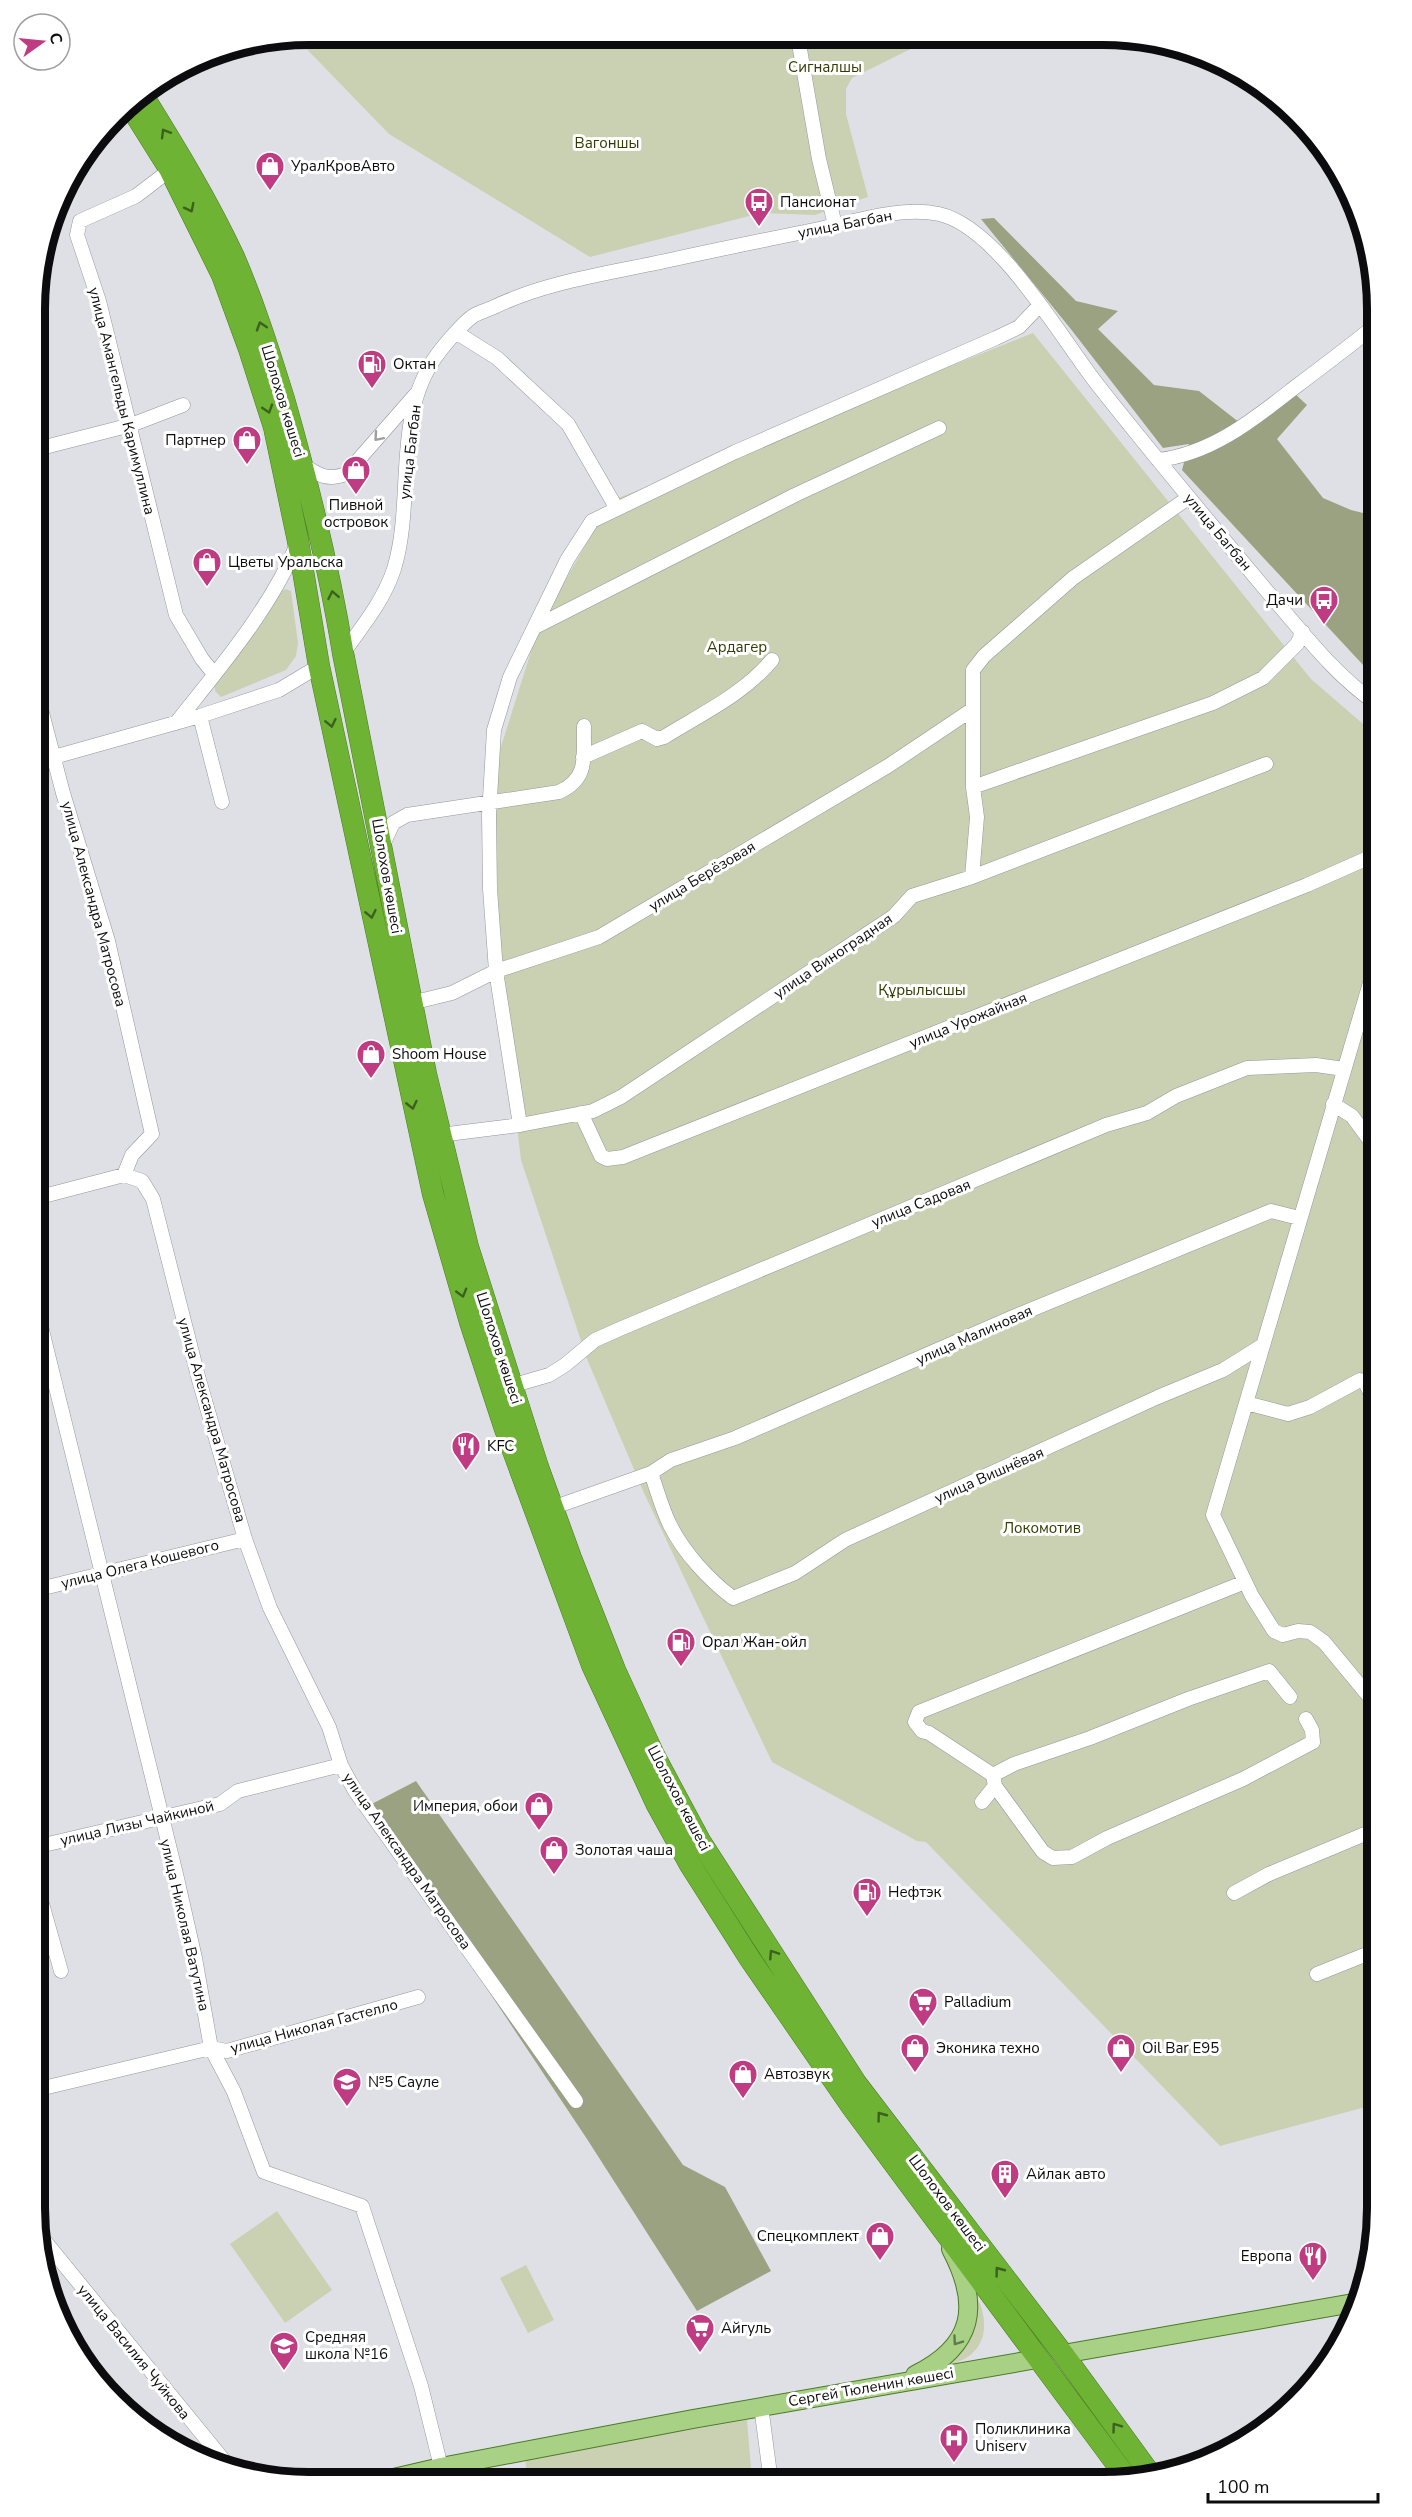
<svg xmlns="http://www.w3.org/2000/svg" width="1412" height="2517" viewBox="0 0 1412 2517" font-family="'Nunito Sans',sans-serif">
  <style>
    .green { fill: #c9d1b2 }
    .forest { fill: #9aa281 }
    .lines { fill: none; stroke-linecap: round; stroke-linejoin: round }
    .minor-casing { stroke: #94969a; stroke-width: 15 }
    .major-casing { stroke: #4c7927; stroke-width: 20 }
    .highway-casing { stroke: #4c7927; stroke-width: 22 }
    .minor { stroke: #fff; stroke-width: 14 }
    .major { stroke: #a8d185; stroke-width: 18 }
    .highway { stroke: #6eb334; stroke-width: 21 }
    .oneway { stroke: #3d6021 }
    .oneway2 { stroke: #9e9e9f }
    .oneway3 { stroke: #62784f }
    .labels { text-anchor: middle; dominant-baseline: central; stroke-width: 6; stroke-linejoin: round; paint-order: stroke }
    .park-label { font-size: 15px; fill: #323b01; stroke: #fff }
    .poi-label { font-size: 15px; fill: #0c0c0e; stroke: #fff; text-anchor: start }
    .street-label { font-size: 15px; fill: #0c0c0e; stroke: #fff }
    .rim { fill: none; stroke: #0c0c0e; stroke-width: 8 }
  </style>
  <rect width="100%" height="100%" fill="#dfe0e6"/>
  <!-- green -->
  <path class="green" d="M309,35L933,38L852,78L846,89V114L868,197L815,215L761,213L590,257L389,134L295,37Z
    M1033,333L1311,679L1377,736V2104L1220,2146L926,1842L917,1841L772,1762L644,1493L587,1359L521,1160L501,994L494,769L539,626L611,501Z
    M286,589L291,591L298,643L296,656L286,670L221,697L215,691L214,683L279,592Z
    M277,2211L332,2290L285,2323L230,2244Z
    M526,2265L554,2320L528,2333L500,2278Z
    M969,2283C991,2314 993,2355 948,2365C978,2339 979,2319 969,2283Z
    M747,2420L752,2481H528L525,2458Z"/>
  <!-- forest -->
  <path class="forest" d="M994,218L1076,301L1118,311L1098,329L1154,385L1199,391L1249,430L1294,393L1307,405L1277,439L1323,498L1351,510L1375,516L1377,520V680L1182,470L1189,444L1163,448L1070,328L981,219Z
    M416,1781L683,2165L725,2187L771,2271L697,2311L587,2139L366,1807Z"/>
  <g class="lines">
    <!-- minor casing -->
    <g class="minor-casing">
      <path id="minor" d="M798,38L819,159L835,225
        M170,170L136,196L80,221L77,235L99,301L176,615L202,659L214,674
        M457,333L497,358L568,424L617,509
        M37,449L131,425L183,405
        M1158,460C1211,454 1253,420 1294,388C1322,367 1350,346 1377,324
        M302,464C318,475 327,481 346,474L416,394
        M535,627L795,495L939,428
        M343,653C362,627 384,600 394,569C415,500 392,416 437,355C445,344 463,323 473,316C479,312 488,310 494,307C548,281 612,273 670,260C720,249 769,239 819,229C856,221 901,206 939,214C998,227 1061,338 1097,384C1152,454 1209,522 1266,590C1300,629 1334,675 1377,704
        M36,690L63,793L108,941L152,1134L132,1155L124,1175
        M200,716L222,802
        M176,723C218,670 272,607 297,544
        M583,757L642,731L657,739L664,737C701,714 744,694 772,660
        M36,762L200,716L279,690L319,666
        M973,787L1213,703L1263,678L1297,644L1303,632
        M382,847L393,823L407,815L559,792C590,778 583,755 584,726
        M972,877L977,817L973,787V670L984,656L1073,578L1188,498
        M411,1003L452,993L496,971L599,937L888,766L973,709
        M1333,1104L1352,1116L1377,1150
        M581,1113L601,1156L607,1159L623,1157L1307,885L1377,854
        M520,1125L496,971L490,889L489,815L494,730L510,677L567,560L592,521L735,452L996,338L1019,327L1040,305
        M440,1135L520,1125L593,1111L621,1097L894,916L912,896L972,877L1266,764
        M124,1175L142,1181L153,1199L199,1380L245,1539L270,1608L329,1727L341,1765L355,1791L576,2101
        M36,1198L124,1175
        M36,1306L176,1874L195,1958L211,2048L234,2092L264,2172L362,2206L421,2386L441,2467
        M511,1386L549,1375L565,1365L595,1340L622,1328L1106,1125L1147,1113L1176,1096L1247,1068L1316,1065L1344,1069
        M1246,1403L1288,1414L1310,1407L1360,1380L1365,1382L1377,1407
        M651,1473C657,1490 662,1509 670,1525C684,1553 709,1580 733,1598L795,1573L845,1540L1158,1397L1223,1370L1263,1345
        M552,1508L651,1473L671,1460L735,1438L1011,1318L1271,1211L1299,1218
        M35,1590L245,1539
        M1377,1706L1324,1642L1310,1632L1298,1631L1283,1635L1274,1631L1252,1596L1213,1515L1377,959
        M993,1775L1014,1764L1090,1738L1188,1699L1269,1671L1290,1697
        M995,1786L1043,1852L1053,1858L1072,1857L1107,1838L1243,1779L1313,1742L1312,1730L1306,1719
        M982,1802L995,1786L993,1775L929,1733L922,1731L915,1722L919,1712L1245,1582
        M35,1847L220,1804L238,1791L341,1765
        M35,1879L61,1971
        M1234,1893L1269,1874L1377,1829
        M1317,1974L1377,1950
        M35,2090L211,2048L227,2051L418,1997
        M39,2234L230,2468
        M761,2406L771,2482"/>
    </g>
    <!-- major casing -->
    <g class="major-casing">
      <path id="major" d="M1063,2354L1359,2302
        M915,2375C974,2346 981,2306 951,2249
        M385,2480L441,2467L693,2419L1037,2359"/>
    </g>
    <!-- highway casing -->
    <g class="highway-casing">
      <path id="highway" d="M142,94C175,147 208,201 234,257C254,303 269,351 284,399C308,483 329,567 343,653L426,1074L468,1247L538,1467L571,1558L615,1670L654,1755L700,1841L856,2083L1063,2354L1151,2475
        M128,103L170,170L222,275L249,349L274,427L298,541L319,666L433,1194L470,1322L505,1429L592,1665L657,1805L689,1863L750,1959L852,2107L1127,2478"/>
    </g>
    <!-- minor -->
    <use href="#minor" class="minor"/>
    <!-- major -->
    <use href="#major" class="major"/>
    <!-- highway -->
    <use href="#highway" class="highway"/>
  </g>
  <!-- one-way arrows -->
  <defs><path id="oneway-chevron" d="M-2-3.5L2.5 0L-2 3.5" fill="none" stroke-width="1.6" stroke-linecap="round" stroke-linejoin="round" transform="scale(1.5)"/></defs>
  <g class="oneway">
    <use href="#oneway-chevron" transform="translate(165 133) rotate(-121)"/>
    <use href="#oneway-chevron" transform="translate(190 208) rotate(63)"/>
    <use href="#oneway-chevron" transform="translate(261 326) rotate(-108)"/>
    <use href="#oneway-chevron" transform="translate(268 409) rotate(72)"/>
    <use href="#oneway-chevron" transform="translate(333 595) rotate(-101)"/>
    <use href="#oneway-chevron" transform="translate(331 723) rotate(78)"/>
    <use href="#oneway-chevron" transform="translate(371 914) rotate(78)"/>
    <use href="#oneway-chevron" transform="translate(412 1105) rotate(77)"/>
    <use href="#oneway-chevron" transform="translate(462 1293) rotate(74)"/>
    <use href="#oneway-chevron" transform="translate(773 1954) rotate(-123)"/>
    <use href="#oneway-chevron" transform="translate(881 2116) rotate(-127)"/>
    <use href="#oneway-chevron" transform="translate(999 2271) rotate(-127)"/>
    <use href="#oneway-chevron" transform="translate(1116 2427) rotate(-126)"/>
  </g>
  <use class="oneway2" href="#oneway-chevron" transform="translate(378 437) rotate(131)"/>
  <use class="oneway3" href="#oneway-chevron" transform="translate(957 2341) rotate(125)"/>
  <!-- icons -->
  <defs>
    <g id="shop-pin" transform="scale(1.5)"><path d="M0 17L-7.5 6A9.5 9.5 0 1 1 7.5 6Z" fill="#bf3b82" stroke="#fff"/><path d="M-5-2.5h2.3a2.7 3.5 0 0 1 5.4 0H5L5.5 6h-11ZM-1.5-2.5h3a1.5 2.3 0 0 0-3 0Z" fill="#fff"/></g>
    <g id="bus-pin" transform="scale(1.5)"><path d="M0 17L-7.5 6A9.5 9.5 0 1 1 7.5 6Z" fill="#bf3b82" stroke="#fff"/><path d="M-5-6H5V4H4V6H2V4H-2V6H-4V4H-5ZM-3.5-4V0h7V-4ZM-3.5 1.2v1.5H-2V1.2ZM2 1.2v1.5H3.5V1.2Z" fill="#fff"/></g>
    <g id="fuel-pin" transform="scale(1.5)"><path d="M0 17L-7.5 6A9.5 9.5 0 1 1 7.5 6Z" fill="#bf3b82" stroke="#fff"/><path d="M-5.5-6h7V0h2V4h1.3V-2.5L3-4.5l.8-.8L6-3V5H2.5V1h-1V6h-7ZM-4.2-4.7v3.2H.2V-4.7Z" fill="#fff"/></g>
    <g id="restaurant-pin" transform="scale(1.5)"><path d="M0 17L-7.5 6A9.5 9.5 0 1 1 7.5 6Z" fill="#bf3b82" stroke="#fff"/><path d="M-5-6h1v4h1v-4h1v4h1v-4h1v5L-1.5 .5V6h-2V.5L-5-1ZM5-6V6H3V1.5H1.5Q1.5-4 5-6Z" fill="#fff"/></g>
    <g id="supermarket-pin" transform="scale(1.5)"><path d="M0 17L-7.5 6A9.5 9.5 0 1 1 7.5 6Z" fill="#bf3b82" stroke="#fff"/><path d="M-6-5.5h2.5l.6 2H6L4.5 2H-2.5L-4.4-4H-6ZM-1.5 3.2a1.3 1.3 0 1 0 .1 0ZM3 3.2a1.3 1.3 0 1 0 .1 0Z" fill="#fff"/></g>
    <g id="school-pin" transform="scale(1.5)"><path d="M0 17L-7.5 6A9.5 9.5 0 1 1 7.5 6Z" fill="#bf3b82" stroke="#fff"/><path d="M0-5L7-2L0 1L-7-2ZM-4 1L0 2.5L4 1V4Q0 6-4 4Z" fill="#fff"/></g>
    <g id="building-pin" transform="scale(1.5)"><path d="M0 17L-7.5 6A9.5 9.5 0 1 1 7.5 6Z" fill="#bf3b82" stroke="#fff"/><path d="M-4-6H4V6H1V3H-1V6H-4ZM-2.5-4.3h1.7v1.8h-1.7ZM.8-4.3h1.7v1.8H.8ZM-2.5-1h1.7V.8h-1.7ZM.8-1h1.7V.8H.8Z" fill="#fff"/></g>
    <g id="hospital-pin" transform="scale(1.5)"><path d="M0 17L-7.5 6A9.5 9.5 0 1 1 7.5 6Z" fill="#bf3b82" stroke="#fff"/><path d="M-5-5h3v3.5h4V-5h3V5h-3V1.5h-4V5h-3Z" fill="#fff"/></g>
  </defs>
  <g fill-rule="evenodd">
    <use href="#shop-pin" x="270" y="166"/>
    <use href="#bus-pin" x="759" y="202"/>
    <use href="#fuel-pin" x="372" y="364"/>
    <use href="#shop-pin" x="247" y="440"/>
    <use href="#shop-pin" x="356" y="470"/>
    <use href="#shop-pin" x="207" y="562"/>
    <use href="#bus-pin" x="1324" y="600"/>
    <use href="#shop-pin" x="371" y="1054"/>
    <use href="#restaurant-pin" x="466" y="1446"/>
    <use href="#fuel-pin" x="681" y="1642"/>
    <use href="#shop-pin" x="539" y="1806"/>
    <use href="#shop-pin" x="554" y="1850"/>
    <use href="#fuel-pin" x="867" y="1892"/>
    <use href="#supermarket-pin" x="923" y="2002"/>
    <use href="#shop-pin" x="915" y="2048"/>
    <use href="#shop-pin" x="1121" y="2048"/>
    <use href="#shop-pin" x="743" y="2074"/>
    <use href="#school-pin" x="347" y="2082"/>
    <use href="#building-pin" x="1005" y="2174"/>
    <use href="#shop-pin" x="880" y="2236"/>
    <use href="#restaurant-pin" x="1313" y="2256"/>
    <use href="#supermarket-pin" x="700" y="2328"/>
    <use href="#school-pin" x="284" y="2346"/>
    <use href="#hospital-pin" x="954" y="2438"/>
  </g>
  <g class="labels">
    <!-- park labels -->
    <g class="park-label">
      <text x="825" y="67">Сигналшы</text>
      <text x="607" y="143">Вагоншы</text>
      <text x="737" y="647">Ардагер</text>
      <text x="922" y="990">Құрылысшы</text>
      <text x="1042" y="1528">Локомотив</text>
    </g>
    <!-- poi labels -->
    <g class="poi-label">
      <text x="291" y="166">УралКровАвто</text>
      <text x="780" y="202">Пансионат</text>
      <text x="393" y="364">Октан</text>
      <text x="226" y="440" text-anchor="end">Партнер</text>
      <text x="356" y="505" text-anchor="middle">Пивной<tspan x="356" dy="17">островок</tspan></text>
      <text x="228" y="562">Цветы Уральска</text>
      <text x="1303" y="600" text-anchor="end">Дачи</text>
      <text x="392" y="1054">Shoom House</text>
      <text x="487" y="1446">KFC</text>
      <text x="702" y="1642">Орал Жан-ойл</text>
      <text x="518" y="1806" text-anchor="end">Империя, обои</text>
      <text x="575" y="1850">Золотая чаша</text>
      <text x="888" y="1892">Нефтэк</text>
      <text x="944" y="2002">Palladium</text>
      <text x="936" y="2048">Эконика техно</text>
      <text x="1142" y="2048">Oil Bar E95</text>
      <text x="764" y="2074">Автозвук</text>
      <text x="368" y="2082">№5 Сауле</text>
      <text x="1026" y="2174">Айлак авто</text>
      <text x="859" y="2236" text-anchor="end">Спецкомплект</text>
      <text x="1292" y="2256" text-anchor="end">Европа</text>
      <text x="721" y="2328">Айгуль</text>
      <text x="305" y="2337">Средняя<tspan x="305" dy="17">школа №16</tspan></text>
      <text x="975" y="2429">Поликлиника<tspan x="975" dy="17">Uniserv</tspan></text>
    </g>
    <!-- street labels -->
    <g class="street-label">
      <text transform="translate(845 224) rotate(-11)">улица Багбан</text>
      <text transform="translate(122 401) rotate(76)">улица Амангельды Каримуллина</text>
      <text transform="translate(283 401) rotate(73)">Шолохов көшесі</text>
      <text transform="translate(410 452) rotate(-83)">улица Багбан</text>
      <text transform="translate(1218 532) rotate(50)">улица Багбан</text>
      <text transform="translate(387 876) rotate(80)">Шолохов көшесі</text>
      <text transform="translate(702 876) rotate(-31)">улица Берёзовая</text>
      <text transform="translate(94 904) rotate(75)">улица Александра Матросова</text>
      <text transform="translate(833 956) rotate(-34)">улица Виноградная</text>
      <text transform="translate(968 1020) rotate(-22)">улица Урожайная</text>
      <text transform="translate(921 1203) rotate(-22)">улица Садовая</text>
      <text transform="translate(974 1335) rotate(-24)">улица Малиновая</text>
      <text transform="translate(499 1348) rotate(72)">Шолохов көшесі</text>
      <text transform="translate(212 1420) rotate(74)">улица Александра Матросова</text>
      <text transform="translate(989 1475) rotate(-24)">улица Вишнёвая</text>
      <text transform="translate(140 1564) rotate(-14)">улица Олега Кошевого</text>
      <text transform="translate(679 1798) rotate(62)">Шолохов көшесі</text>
      <text transform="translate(137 1823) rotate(-13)">улица Лизы Чайкиной</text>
      <text transform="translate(407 1861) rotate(55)">улица Александра Матросова</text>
      <text transform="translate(185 1925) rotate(77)">улица Николая Ватутина</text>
      <text transform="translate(314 2026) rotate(-15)">улица Николая Гастелло</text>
      <text transform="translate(947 2203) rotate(53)">Шолохов көшесі</text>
      <text transform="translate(134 2352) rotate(51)">улица Василия Чуйкова</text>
      <text transform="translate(871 2387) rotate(-10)">Сергей Тюленин көшесі</text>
    </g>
  </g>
  <!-- crop -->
  <path d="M0 0H1412V2517H0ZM309 45H1103A264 264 0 0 1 1367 309V2208A264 264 0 0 1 1103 2472H309A264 264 0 0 1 45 2208V309A264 264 0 0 1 309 45Z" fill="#fff" fill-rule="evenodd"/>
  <path class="rim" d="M309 45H1103A264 264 0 0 1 1367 309V2208A264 264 0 0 1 1103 2472H309A264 264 0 0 1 45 2208V309A264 264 0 0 1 309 45Z"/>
  <!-- north arrow -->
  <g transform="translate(42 42) rotate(75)"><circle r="28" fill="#ffffff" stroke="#9e9e9f" stroke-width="1.5"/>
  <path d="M0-4.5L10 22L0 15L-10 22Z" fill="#bf3b82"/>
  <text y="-9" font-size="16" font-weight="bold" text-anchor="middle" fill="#0c0c0e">С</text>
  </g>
  <!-- scale -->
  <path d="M1208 2493v9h170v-9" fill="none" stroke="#0c0c0e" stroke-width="3"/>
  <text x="1217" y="2493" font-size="18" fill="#0c0c0e" stroke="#ffffff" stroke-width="4.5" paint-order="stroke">100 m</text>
</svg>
